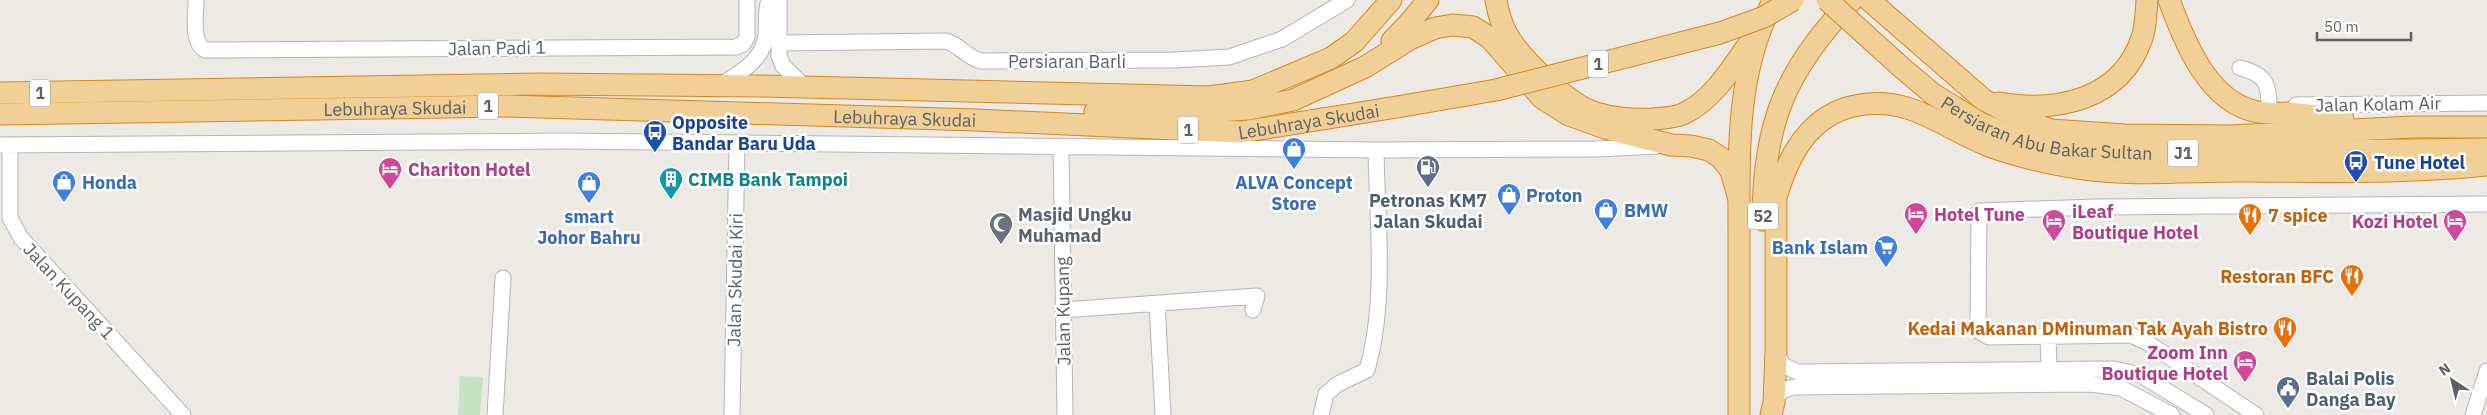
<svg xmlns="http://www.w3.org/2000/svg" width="2487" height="415" viewBox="0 0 2487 415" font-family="'IBM Plex Sans',sans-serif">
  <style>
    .green { fill: #c8e2c4 }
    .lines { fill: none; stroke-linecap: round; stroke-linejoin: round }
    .minor-casing { stroke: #b2b5b8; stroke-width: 17 }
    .highway-casing { stroke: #d98619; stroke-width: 23 }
    .minor { stroke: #fff; stroke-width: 15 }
    .highway { stroke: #f1d098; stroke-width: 21 }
    .highway-bridge-casing { stroke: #d98619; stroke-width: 23; stroke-linecap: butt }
    .highway-bridge { stroke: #f1d098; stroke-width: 21 }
    .labels { text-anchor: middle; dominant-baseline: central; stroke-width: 5; stroke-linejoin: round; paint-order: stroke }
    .shield { fill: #fff; stroke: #8e9092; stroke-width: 1 }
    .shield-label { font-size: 16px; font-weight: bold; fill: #5d6164 }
    .street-label { font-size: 18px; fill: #5d6164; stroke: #fff }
    .transit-label { font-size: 18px; font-weight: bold; fill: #164399; stroke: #fff; text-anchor: start }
    .hotel-label { font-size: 18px; font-weight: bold; fill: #b23c85; stroke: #fff; text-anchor: start }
    .culture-label { font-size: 18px; font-weight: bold; fill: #0d838f; stroke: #fff; text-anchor: start }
    .shop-label { font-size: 18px; font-weight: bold; fill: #366cbe; stroke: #fff; text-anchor: start }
    .service-label { font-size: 18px; font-weight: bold; fill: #4e5e75; stroke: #fff }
    .worship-label { font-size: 18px; font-weight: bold; fill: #5b616d; stroke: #fff; text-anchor: start }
    .food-label { font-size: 18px; font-weight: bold; fill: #c56008; stroke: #fff; text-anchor: end }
  </style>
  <rect width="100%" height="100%" fill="#edeae5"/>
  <!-- green -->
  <path class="green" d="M460,376L483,377L480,415H458Z"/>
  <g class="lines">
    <!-- minor casing -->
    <g class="minor-casing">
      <path id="minor" d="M196,0C196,15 191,42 205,50L736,47L743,44L747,37V0
        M779,0V56L783,66L806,88
        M780,43L946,41C960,45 967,58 981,61L1174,60L1229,57L1282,39L1347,0
        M2240,68C2267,74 2270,86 2269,113
        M719,86C738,74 764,60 766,35C767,24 765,11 769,0
        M2296,105L2487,103
        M0,145L563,141L1376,150L1596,149L1657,146
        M10,145V218L21,238L183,415
        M1061,146L1065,415
        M1157,303L1163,415
        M1063,310L1257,296L1253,310
        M2048,335L2049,369
        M1776,352L1783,365L1797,372L2114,369L2141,375L2206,415
        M1774,402C1779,392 1785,388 1796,387L2090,384L2121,388L2172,415
        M495,415L503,278
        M732,415L737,144
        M1321,415L1326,394L1338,384L1367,370C1387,300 1377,221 1376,150
        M2256,415L2148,343L2131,335L1989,337L1978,331L1979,211L2095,207L2487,204
        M2473,415L2487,371"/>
    </g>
    <!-- highway casing -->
    <g class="highway-casing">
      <g id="highway">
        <path d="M1496,0C1498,12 1502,26 1508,36C1522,60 1570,106 1596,113C1615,119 1634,120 1653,119C1663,118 1674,118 1683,114C1713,100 1732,68 1750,42"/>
        <path d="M1869,0L1984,100L2017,117L2051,130L2125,135L2231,136L2413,127H2487"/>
        <path d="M2169,0C2185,42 2208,103 2258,112C2268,114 2279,113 2289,113C2307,115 2325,117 2343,119"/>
        <path d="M1392,41L1411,21L1428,0"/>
        <path id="s1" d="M1901,67L1933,94L1980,123L2020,140L2063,149L2154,153L2487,149"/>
        <path d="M0,93L538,84L760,86L1209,97L1253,91L1331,58L1354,42L1391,0"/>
        <path d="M1999,103C2057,113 2121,100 2142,38C2146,26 2146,12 2147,0"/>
        <path d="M1095,112H1203L1249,109L1293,100L1365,67L1410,39L1435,28L1453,25L1473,27L1490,38L1542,98L1569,115L1605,128L1671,145L1691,146L1709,150L1721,158L1731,171L1739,199"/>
        <path id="s2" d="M0,114L507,106L976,120L1241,132L1397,107"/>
        <path d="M1763,220C1763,122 1786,70 1852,0"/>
        <path d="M1739,415C1739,355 1739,296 1739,236C1739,156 1735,78 1771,5"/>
        <path d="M1771,415L1774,402L1776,352V198C1788,155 1810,113 1859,105C1911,96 1943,128 1989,146C2019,157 2051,164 2083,169C2134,176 2187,171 2239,171C2321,171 2405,174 2487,165"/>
      </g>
    </g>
    <!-- minor -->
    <use href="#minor" class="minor"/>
    <!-- highway -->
    <use href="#highway" class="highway"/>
    <!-- highway-bridge casing -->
    <g class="highway-bridge-casing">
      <path id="highway-bridge" d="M1827,0L1901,67
        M1397,107L1496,90L1720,33L1764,17L1793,0"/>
    </g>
    <!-- highway-bridge -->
    <use href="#highway-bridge" class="highway-bridge"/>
  </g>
  <!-- icons -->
  <defs>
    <g id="bus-pin" transform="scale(1.25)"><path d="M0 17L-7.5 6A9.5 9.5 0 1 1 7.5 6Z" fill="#1a4fb4" stroke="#fff"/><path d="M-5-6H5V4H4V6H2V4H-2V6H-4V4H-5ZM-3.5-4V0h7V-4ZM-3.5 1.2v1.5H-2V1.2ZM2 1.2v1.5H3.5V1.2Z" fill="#fff"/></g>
    <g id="shop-pin" transform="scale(1.25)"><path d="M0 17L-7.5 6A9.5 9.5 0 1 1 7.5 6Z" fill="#3f7fe0" stroke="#fff"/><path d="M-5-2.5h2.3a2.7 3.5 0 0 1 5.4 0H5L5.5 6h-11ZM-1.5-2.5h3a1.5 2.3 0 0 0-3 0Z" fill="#fff"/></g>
    <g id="fuel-pin" transform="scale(1.25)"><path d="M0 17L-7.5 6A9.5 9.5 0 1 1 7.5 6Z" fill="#5c6f8a" stroke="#fff"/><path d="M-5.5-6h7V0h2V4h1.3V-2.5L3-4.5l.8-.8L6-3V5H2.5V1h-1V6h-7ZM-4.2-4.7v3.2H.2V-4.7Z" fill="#fff"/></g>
    <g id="hotel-pin" transform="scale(1.25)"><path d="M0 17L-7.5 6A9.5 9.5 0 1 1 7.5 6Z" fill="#d1479c" stroke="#fff"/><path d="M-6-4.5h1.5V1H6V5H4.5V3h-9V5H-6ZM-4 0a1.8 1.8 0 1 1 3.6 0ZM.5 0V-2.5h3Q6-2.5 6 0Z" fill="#fff"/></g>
    <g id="building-pin" transform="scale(1.25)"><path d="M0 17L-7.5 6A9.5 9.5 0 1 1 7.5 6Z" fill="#0f9aa8" stroke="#fff"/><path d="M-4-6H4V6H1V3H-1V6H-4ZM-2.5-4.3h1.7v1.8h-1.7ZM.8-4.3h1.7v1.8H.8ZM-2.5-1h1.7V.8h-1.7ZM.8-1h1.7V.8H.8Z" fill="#fff"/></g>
    <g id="restaurant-pin" transform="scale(1.25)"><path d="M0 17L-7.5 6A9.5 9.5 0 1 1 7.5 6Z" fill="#e8710a" stroke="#fff"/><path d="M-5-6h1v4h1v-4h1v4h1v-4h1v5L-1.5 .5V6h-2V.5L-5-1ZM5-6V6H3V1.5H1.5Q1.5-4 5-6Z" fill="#fff"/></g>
    <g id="mosque-pin" transform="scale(1.25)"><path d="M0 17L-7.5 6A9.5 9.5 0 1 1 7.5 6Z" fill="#6b7280" stroke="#fff"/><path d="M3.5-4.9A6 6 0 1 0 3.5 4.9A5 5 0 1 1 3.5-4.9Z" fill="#fff"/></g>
    <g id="supermarket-pin" transform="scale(1.25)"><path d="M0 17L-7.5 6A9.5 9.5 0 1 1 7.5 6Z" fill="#3f7fe0" stroke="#fff"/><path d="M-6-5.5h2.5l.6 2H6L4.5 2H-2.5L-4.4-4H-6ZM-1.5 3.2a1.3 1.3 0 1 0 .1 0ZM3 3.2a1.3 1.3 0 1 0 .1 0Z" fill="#fff"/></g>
    <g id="civic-pin" transform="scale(1.25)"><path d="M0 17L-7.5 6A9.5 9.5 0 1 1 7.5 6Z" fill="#5c6f8a" stroke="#fff"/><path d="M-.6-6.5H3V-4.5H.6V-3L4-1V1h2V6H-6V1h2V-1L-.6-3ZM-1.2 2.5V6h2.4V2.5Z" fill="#fff"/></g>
  </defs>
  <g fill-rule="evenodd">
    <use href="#bus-pin" x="655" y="132"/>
    <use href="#shop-pin" x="1294" y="149"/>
    <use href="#bus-pin" x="2356" y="162"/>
    <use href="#fuel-pin" x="1428" y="167"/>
    <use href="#hotel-pin" x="390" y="169"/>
    <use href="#building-pin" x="671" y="179"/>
    <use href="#shop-pin" x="64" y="182"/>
    <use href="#shop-pin" x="589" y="183"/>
    <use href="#shop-pin" x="1509" y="195"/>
    <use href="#shop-pin" x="1606" y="210"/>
    <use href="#hotel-pin" x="1916" y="214"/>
    <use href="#restaurant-pin" x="2250" y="215"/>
    <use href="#hotel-pin" x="2054" y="221"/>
    <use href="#hotel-pin" x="2455" y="221"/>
    <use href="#mosque-pin" x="1001" y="224"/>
    <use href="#supermarket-pin" x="1886" y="247"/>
    <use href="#restaurant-pin" x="2352" y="276"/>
    <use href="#restaurant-pin" x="2285" y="328"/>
    <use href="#hotel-pin" x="2245" y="362"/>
    <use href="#civic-pin" x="2288" y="388"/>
  </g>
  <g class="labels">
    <!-- shield labels -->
    <g class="shield">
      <rect x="1588" y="50.5" width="20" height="27" rx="4"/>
      <rect x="30" y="79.5" width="20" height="27" rx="4"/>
      <rect x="478" y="92.5" width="20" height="27" rx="4"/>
      <rect x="1178" y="116.5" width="20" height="27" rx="4"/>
      <rect x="2168" y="139.5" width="30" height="27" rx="4"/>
      <rect x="1748" y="202.5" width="30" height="27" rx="4"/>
    </g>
    <g class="shield-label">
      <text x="1598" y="64">1</text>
      <text x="40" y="93">1</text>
      <text x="488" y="106">1</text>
      <text x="1188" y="130">1</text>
      <text x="2183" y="153">J1</text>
      <text x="1763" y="216">52</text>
    </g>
    <!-- street labels -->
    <g class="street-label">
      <text transform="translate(497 48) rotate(-1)">Jalan Padi 1</text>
      <text x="1067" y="61">Persiaran Barli</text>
      <text transform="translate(2378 104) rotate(-1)">Jalan Kolam Air</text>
      <text stroke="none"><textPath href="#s2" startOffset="395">Lebuhraya Skudai</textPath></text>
      <text stroke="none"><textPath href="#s2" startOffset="905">Lebuhraya Skudai</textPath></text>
      <text stroke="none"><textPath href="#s2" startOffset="1310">Lebuhraya Skudai</textPath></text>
      <text stroke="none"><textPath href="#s1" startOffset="164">Persiaran Abu Bakar Sultan</textPath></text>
      <text transform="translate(735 280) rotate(-89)">Jalan Skudai Kiri</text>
      <text transform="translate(69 291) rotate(47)">Jalan Kupang 1</text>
      <text transform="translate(1063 311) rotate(-91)">Jalan Kupang</text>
    </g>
    <!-- transit labels -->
    <g class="transit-label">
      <text x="672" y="122">Opposite<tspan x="672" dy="21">Bandar Baru Uda</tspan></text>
      <text x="2374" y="162">Tune Hotel</text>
    </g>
    <!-- hotel labels -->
    <g class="hotel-label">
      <text x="408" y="169">Chariton Hotel</text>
      <text x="2072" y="211">iLeaf<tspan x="2072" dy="21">Boutique Hotel</tspan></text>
      <text x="1934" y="214">Hotel Tune</text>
      <text x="2438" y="221" text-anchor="end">Kozi Hotel</text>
      <text x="2228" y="352" text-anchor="end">Zoom Inn<tspan x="2228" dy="21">Boutique Hotel</tspan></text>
    </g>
    <!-- culture labels -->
    <g class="culture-label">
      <text x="688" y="179">CIMB Bank Tampoi</text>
    </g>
    <!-- shop labels -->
    <g class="shop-label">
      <text x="82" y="182">Honda</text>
      <text x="1294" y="182" text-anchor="middle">ALVA Concept<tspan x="1294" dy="21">Store</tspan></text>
      <text x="1526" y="195">Proton</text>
      <text x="1624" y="210">BMW</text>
      <text x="589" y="216" text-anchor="middle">smart<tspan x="589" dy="21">Johor Bahru</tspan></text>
      <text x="1868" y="247" text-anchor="end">Bank Islam</text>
    </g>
    <!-- service labels -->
    <g class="service-label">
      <text x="1428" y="200">Petronas KM7<tspan x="1428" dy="21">Jalan Skudai</tspan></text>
      <text x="2306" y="378" text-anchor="start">Balai Polis<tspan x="2306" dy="21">Danga Bay</tspan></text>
    </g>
    <!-- worship labels -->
    <g class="worship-label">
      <text x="1018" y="214">Masjid Ungku<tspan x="1018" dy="21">Muhamad</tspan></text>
    </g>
    <!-- food labels -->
    <g class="food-label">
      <text x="2268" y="215" text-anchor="start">7 spice</text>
      <text x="2334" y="276">Restoran BFC</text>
      <text x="2268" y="328">Kedai Makanan DMinuman Tak Ayah Bistro</text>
    </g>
  </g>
  <!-- north arrow -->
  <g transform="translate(2452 380) rotate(325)" stroke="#ffffff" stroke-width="4" paint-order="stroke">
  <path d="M0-4L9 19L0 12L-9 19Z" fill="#5d6164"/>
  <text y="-8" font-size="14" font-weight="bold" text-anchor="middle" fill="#5d6164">N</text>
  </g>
  <!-- scale -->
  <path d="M2317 32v8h94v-8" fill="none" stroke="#5d6164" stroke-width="2.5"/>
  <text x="2324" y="32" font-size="15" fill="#5d6164" stroke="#ffffff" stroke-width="4" paint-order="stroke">50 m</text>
</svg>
